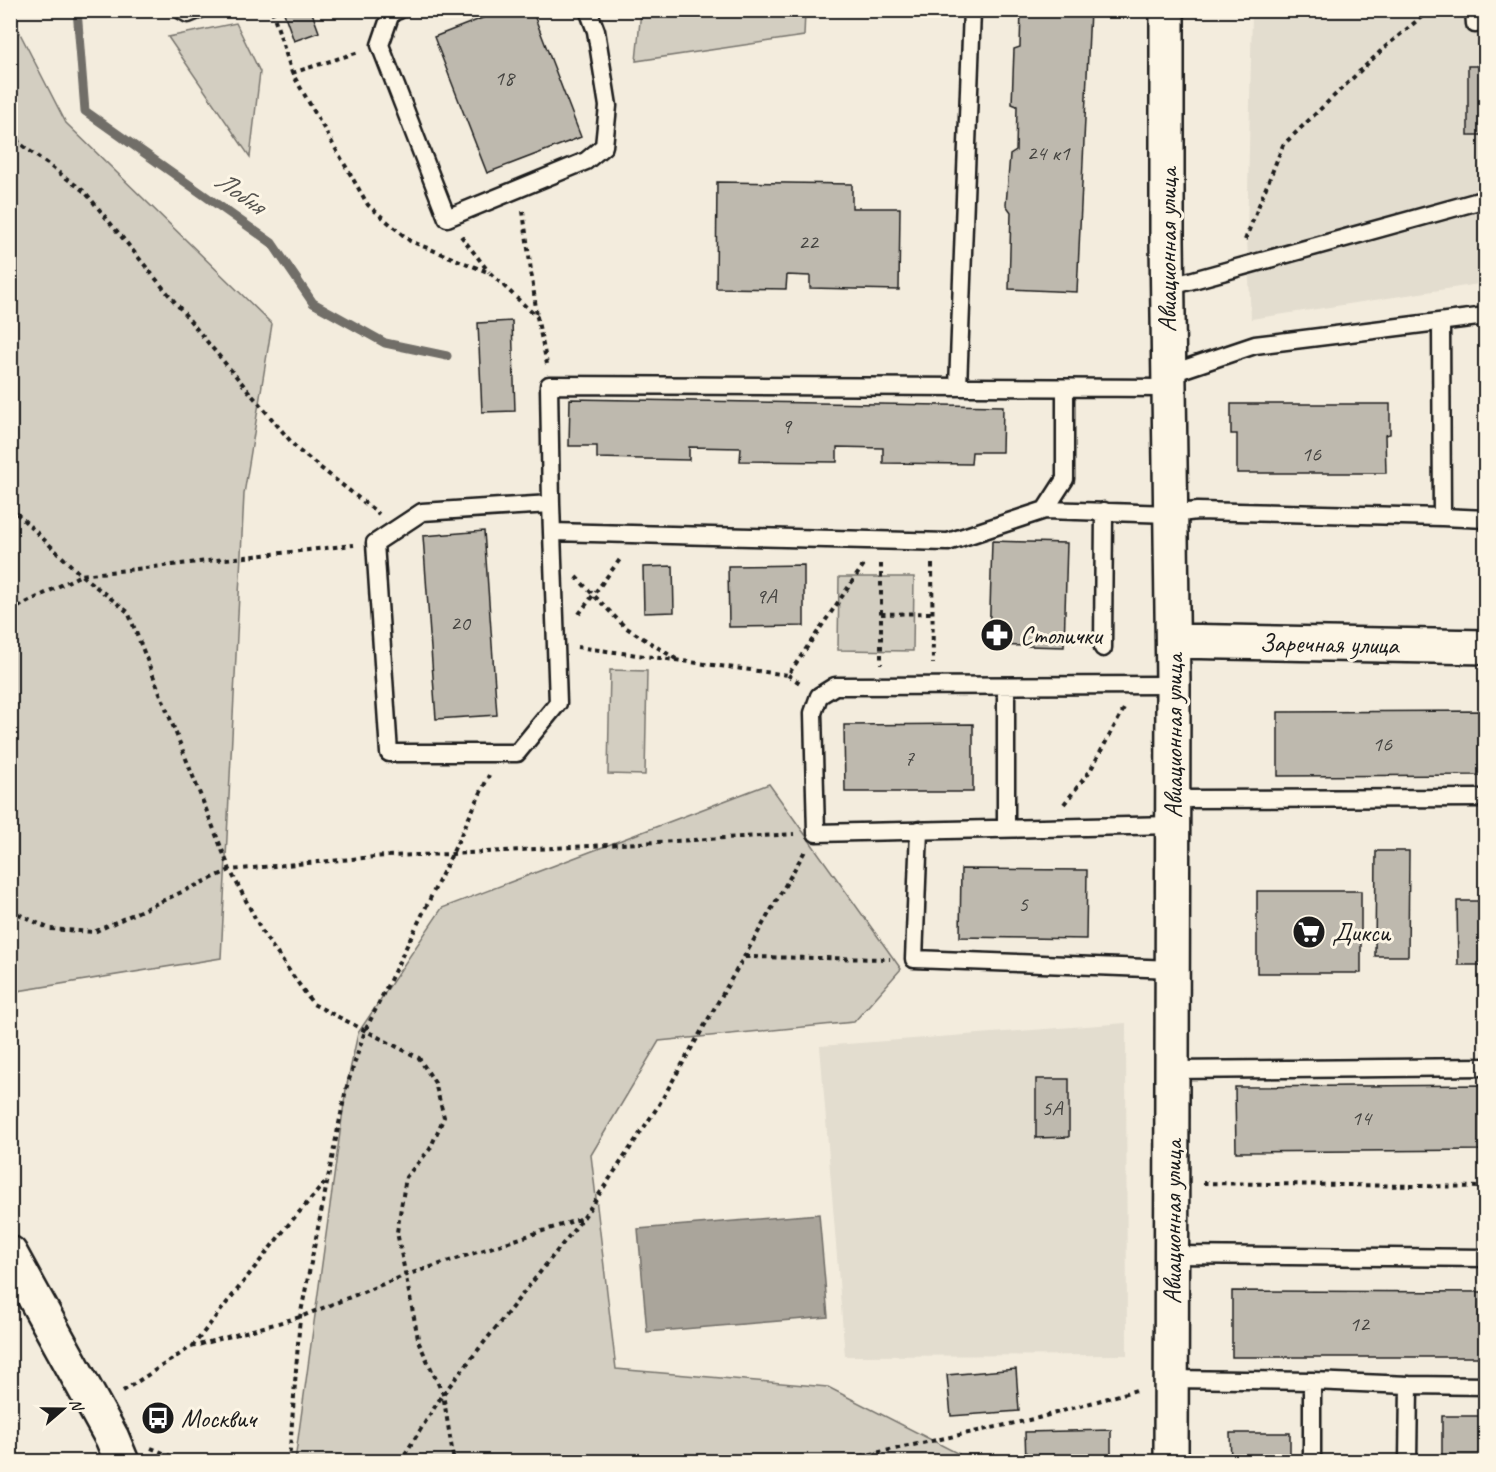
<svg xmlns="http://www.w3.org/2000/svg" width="1496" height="1472" viewBox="0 0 1496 1472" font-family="Caveat,sans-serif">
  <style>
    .built { fill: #e3ddcf }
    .green { fill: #d3cec1; stroke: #78756e; stroke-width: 1.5 }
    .water { fill: #aaa59b; stroke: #716e68; stroke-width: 1.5 }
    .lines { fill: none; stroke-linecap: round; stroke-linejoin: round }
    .stream { stroke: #716e68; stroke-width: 9 }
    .building { fill: #beb9ae; stroke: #1c1c1c; stroke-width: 1.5 }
    .service-casing { stroke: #1c1c1c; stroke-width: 21 }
    .minor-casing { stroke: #1c1c1c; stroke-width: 38 }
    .secondary-casing { stroke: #1c1c1c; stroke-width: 38 }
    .path { stroke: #1c1c1c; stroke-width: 4; stroke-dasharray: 4.5 4.5; stroke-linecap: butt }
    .service { stroke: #fcf5e5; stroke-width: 16 }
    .minor { stroke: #fcf5e5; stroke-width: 33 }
    .secondary { stroke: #fcf5e5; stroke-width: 33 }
    .labels { text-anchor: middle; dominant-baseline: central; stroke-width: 6; stroke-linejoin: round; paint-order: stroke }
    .number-label { font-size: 22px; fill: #444340 }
    .street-label { font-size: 26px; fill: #1c1c1c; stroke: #fcf5e5 }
    .poi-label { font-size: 26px; fill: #1c1c1c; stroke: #fcf5e5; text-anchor: start }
    .water-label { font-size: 27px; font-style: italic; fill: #55534f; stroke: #fcf5e5 }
  </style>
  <rect width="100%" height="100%" fill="#f3ecdd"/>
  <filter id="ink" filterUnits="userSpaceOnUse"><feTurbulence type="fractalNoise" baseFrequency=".0167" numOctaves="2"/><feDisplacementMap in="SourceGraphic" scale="12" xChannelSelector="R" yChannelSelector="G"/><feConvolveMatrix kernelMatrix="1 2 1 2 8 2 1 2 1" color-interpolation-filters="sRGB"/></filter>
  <g filter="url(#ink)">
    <!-- built -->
    <path class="built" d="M1252,11H1485V283L1251,319L1247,239Z
      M1126,1023L1127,1355L845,1356L820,1046Z"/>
    <!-- green -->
    <path class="green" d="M641,11H805L804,36L636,61Z
      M10,14L66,123L272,324L244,494L221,958L11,992Z
      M236,23L260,72L250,157L168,37Z
      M839,577H914L913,651L838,650Z
      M610,670L647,671L645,775L608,774Z
      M769,784L901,969L854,1022L659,1041L591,1155L616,1369L828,1387L959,1454L960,1461H295L346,1089L358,1033L442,908Z"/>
    <!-- water -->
    <path class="water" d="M819,1214L828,1317L647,1332L638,1229Z"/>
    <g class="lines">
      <!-- stream -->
      <path class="stream" d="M77,10L85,111L272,243L313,303L385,343L447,356"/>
    </g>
    <!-- building -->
    <path class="building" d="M283,10H311L319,32L294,41Z
      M503,10H532L581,137L487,173L434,37Z
      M1021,10H1090L1077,292L1009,289L1011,212L1006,205L1010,155L1016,151L1017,106L1012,104L1014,49L1020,47Z
      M1468,66H1486V135H1468Z
      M717,182L852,184V208H900L899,290L810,288V276L787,275L786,289L716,288Z
      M512,321L515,411L482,412L478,323Z
      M570,399L1003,406L1002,452H972L971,464L883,463V448L837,447V462L740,461L741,448L689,447V460L597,458V446H569Z
      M1231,404H1390V434L1385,435L1386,473H1237V434H1231Z
      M484,531L497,715L436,719L423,536Z
      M992,541L1067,543L1064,647L989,645Z
      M804,565V626L729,627L728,566Z
      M673,566L674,612L644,613L643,567Z
      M1486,711V775L1278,776V712Z
      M973,724V792H845L844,725Z
      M1376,851H1409L1408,956H1375Z
      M961,869L1087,870L1086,939L960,937Z
      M1257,891H1361V973H1257Z
      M1457,901H1486V965H1458Z
      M1036,1079H1069V1137L1036,1138Z
      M1486,1085V1150L1236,1152L1235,1087Z
      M1232,1291L1486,1292V1357H1232Z
      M1016,1369L1019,1411L951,1416L947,1375Z
      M1442,1416H1486V1462H1442Z
      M1111,1430V1462H1026L1025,1432Z
      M1230,1433H1290V1462H1231Z"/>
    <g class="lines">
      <!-- service casing -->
      <g class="service-casing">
        <path id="service" d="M181,10L188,14L198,10
          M399,10L391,13L380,45L447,218L586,161L604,146L608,106L596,31L588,10
          M1474,10L1475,24
          M1168,287L1486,199
          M1169,374L1255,345L1486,316
          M958,387L972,10
          M551,504L422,512L375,543L389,753H517L558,703L551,504L549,385L1169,388
          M1045,510L1065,479V388
          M1442,517L1486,519
          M552,532L948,542L1045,510L1171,514L1197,511L1442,517L1441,322
          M1103,648L1104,511
          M1172,799L1486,798
          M1172,825L816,833L813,713L819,696L835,686L1173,685
          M1006,828V686
          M919,830L914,959L1173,969
          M1172,1070L1486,1067
          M1172,1255L1486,1258
          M1172,1379L1312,1381L1409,1385L1408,1462
          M1409,1385L1486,1386
          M1312,1462V1381"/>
      </g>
      <!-- minor casing -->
      <g class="minor-casing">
        <path id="minor" d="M1167,10V240L1173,685L1171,1462
          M1173,641L1486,647"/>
      </g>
      <!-- secondary casing -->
      <g class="secondary-casing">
        <path id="secondary" d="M10,1253L112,1438L122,1462"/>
      </g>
      <!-- path -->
      <path class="path" d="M272,10L292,73L368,205L410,241L490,273L537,317L547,364
        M10,11L11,10
        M292,73L359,52
        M10,122L19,143L85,192L214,350L298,450L379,514
        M10,150L19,143
        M523,211L537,316
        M461,236L489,272
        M1245,240L1283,145L1385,47L1430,10
        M10,507L81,575L128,612L230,870L264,935L313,1004L419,1058L435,1083L444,1117L430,1149L406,1177L397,1232L419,1343L443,1394L454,1462
        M881,564V664
        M932,564L933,664
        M576,577L625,627L676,659
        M10,611L81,575L354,545
        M579,614L621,558
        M881,614L932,613
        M577,647L788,675L865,563
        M788,675L800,683
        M1064,804L1090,771L1125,707
        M10,910L50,929L94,932L230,870L385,856L452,854L794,834
        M745,957L890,959
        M1203,1183L1486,1187
        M192,1347L289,1224L327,1180
        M123,1391L191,1347L300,1317L406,1275L583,1218
        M151,1448L185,1462
        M289,1462L300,1317L346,1089L365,1031L452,854L489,775
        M400,1462L443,1394L584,1217L657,1108L805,851
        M834,1462L1038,1418L1140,1389
        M873,1462L875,1452"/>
      <!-- service -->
      <use href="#service" class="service"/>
      <!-- minor -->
      <use href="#minor" class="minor"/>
      <!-- secondary -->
      <use href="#secondary" class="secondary"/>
    </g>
  </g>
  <!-- icons -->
  <defs>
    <g id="pharmacy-disc" transform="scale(1.725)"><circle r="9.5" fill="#1c1c1c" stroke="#fcf5e5"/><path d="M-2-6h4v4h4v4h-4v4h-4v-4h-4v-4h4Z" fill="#fff"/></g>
    <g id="supermarket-disc" transform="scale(1.725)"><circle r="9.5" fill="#1c1c1c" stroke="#fcf5e5"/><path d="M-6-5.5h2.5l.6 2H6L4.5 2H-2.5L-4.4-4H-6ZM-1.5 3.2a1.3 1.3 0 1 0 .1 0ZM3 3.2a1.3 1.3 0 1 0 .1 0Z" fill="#fff"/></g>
    <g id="bus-disc" transform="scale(1.725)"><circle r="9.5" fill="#1c1c1c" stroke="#fcf5e5"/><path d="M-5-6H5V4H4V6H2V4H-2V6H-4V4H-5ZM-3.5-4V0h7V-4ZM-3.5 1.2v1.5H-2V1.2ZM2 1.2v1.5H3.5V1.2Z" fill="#fff"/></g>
  </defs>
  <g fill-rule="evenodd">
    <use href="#pharmacy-disc" x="997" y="635"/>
    <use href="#supermarket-disc" x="1309" y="932"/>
    <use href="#bus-disc" x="158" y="1418"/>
  </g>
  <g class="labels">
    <!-- number labels -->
    <g class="number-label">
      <text x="504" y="78">18</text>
      <text x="1048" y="153">24 к1</text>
      <text x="808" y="242">22</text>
      <text x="786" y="426">9</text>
      <text x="1311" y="454">16</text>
      <text x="766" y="596">9А</text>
      <text x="460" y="623">20</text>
      <text x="1382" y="744">16</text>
      <text x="909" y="758">7</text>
      <text x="1023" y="904">5</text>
      <text x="1052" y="1108">5А</text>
      <text x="1361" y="1118">14</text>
      <text x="1359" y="1324">12</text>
    </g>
    <!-- street labels -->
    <g class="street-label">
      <text transform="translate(1167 250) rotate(-90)">Авиационная улица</text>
      <text transform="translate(1329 644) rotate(1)">Заречная улица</text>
      <text transform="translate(1173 736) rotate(-90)">Авиационная улица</text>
      <text transform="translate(1172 1222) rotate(-90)">Авиационная улица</text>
    </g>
    <!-- poi labels -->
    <g class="poi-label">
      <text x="1020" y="635">Столички</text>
      <text x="1332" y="932">Дикси</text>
      <text x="181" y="1418">Москвич</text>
    </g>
    <!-- water labels -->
    <g class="water-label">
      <text transform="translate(240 192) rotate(35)">Лобня</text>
    </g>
  </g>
  <!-- margin -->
  <rect width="1496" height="1472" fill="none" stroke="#fcf5e5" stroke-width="36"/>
  <rect x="18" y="18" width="1460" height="1436" fill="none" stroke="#1c1c1c" stroke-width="2" filter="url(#ink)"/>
  <!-- north arrow -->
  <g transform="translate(63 1409) rotate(70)" stroke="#fcf5e5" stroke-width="4.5" paint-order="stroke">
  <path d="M0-4.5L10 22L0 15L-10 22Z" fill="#1c1c1c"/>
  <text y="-9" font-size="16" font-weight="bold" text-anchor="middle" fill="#1c1c1c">N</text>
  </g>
</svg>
